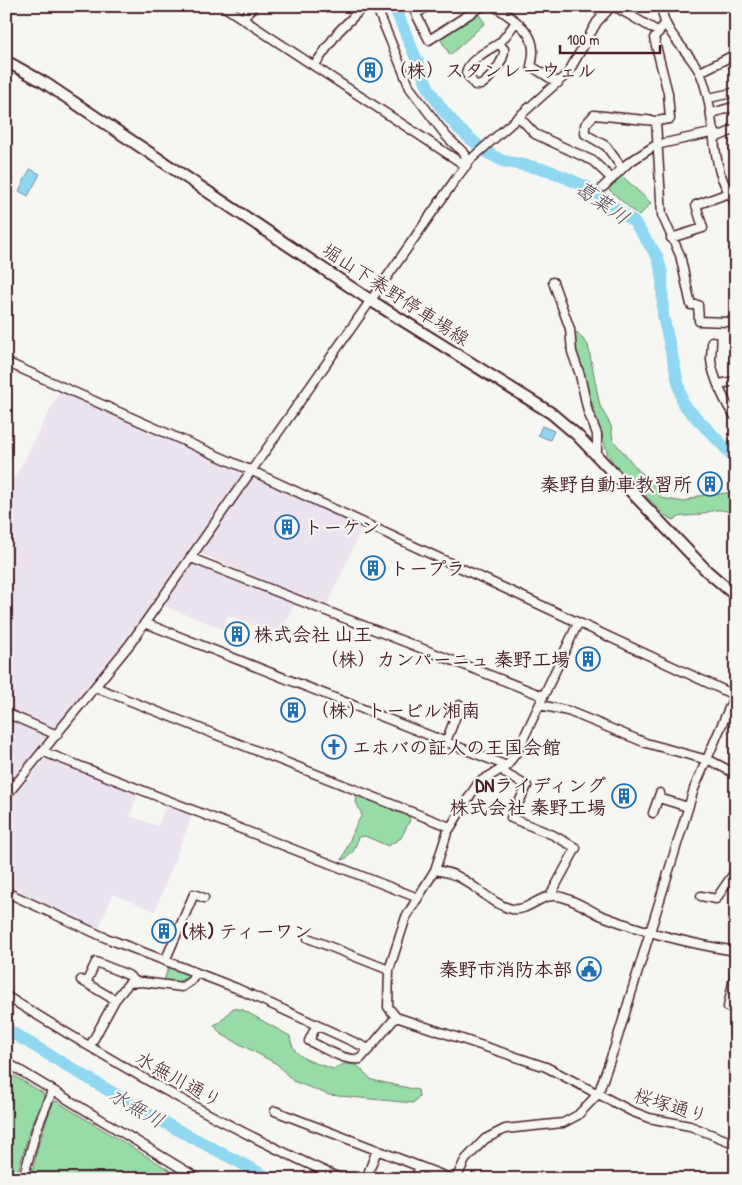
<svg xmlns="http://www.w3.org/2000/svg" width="742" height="1185" viewBox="0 0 742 1185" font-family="'Patrick Hand','Klee One',sans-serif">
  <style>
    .built { fill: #ebe3ee }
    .green { fill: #97dba6; stroke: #707d68 }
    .water { fill: #90d7f2; stroke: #748da2 }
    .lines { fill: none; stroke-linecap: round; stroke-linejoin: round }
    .river { stroke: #90d7f2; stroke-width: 12 }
    .minor-casing { stroke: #4a1f2b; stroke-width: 11 }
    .major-casing { stroke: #4a1f2b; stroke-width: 14 }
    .minor { stroke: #f6f6f2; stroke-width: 8 }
    .major { stroke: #f6f6f2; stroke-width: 10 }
    .labels { text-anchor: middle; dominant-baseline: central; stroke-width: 4.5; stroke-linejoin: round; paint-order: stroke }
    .poi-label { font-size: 19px; font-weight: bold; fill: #4a1f2b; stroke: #f6f6f2; text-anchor: start }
    .street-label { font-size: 19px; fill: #4a1f2b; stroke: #f6f6f2 }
    .water-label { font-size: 20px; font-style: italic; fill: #5c4d5d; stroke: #f6f6f2 }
  </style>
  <rect width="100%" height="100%" fill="#f6f6f2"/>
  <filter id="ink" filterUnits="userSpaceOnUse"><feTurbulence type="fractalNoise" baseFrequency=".02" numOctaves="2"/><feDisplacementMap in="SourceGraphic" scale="10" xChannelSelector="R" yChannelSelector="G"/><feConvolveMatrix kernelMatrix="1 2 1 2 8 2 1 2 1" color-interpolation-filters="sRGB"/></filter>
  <g filter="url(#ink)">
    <!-- built -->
    <path class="built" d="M60,391L244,471L123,643L55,728L6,708V479L15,478Z
      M253,475L363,526L326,608L200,553Z
      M194,563L295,602L280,635L228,615L223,629L164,606Z
      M6,715L52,734L6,789Z
      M47,757L138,793L130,816L158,826L167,803L193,813L155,911L113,894L98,930L6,887V805Z"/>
    <!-- green -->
    <path class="green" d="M477,12L485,23L450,55L439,37Z
      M621,175L651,203L639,216L607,188Z
      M577,332L588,345L600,406L611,426L613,440L639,471L657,483L661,498L684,502L698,496L736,492V515C718,506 714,511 697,515C687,517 682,514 674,520L666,516L617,468L608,455L575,347L574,336Z
      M358,792L391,807L393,811L408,815L410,820L401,838L388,846L365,836L358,837C356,847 353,856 342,860L356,825L362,815L356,802Z
      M169,965L189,974V976L176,983L164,981Z
      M233,1008L243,1010L290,1036C293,1060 312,1061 333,1069L344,1064L357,1065L372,1080L418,1090L419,1096L413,1103L329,1095L293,1081L277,1064L221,1034L214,1025L220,1022Z
      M6,1071L43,1093L44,1096L29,1132L16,1179H6Z
      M54,1101H56L184,1179L34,1177L32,1175C36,1149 44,1126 54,1101Z"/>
    <!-- water -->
    <path class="water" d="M30,169L40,174L28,196L19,191Z
      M542,426L554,431L550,440L538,435Z"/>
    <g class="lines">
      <!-- river -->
      <path class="river" d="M394,6L429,89L442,109L459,129L486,152L503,161L548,170L587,187L634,222L657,256L662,273L663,316L683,404L736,459
        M6,1029L148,1114L271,1179"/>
      <!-- minor casing -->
      <g class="minor-casing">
        <path id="minor" d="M223,6L466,166
          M376,6L410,88L447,137L465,154L466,166
          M412,6L429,40L482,6
          M495,6C519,24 540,33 531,66L558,83
          M593,6L604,14
          M614,6L659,32
          M662,6C661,32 691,52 701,75C714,107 711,141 720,173C724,184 730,195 736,204
          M6,14L10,6
          M416,14L428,6
          M243,19L253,6
          M499,44L504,49C505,61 490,79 481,85H475L466,73C468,60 489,50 498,44C502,42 512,27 516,22
          M314,66L338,32L364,6
          M700,72L734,55L736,57
          M709,98L736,92
          M712,113L736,106
          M520,118L535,134L593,161L612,179
          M656,121L662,215L680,255L691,305H698L699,321L728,322
          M715,138L736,129
          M622,168L606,146L585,134V125L594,115L656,121L670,119L668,93L654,38L665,23
          M603,187L628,163L656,145L715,132
          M671,238L703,228L696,205L729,193
          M553,282L570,329L572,352L580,375L588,412L597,434V455
          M712,341C712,347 711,354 711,360C712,374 727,409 736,417
          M6,362L252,471L734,695
          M719,384L736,381
          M191,558L543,696
          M145,623L507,766
          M578,623L518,750L507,766L479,782L471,794L447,833L435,870L406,917L389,970L388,1007L396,1017L546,1067L631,1111L649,1118L690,1126L736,1144
          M95,687L450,827
          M540,705L568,711L646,743L711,761L736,774
          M6,713L57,735
          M446,742L460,705
          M44,752L418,898
          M503,769L506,774L527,786L511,818L553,835L576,848L550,896
          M6,796L130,644L455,180L470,160L568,73L597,22L612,6
          M659,798L688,807
          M653,813L660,793
          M435,870C442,871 450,873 457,876C474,884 493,905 512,909C530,912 541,891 562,897C576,901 588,909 600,915C644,932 690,944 736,951
          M6,892L106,938L236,988L369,1049L396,1017
          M701,896L716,899L736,870
          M308,938L389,970
          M165,961L194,894L204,898
          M81,980L115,1000
          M86,983L96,962L128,975L135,981
          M6,996C115,1063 225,1128 342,1179
          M728,1007L736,968
          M317,1024L309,1041C324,1048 343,1061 360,1059L369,1049
          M90,1046L115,1000L129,983L143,982L182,987L191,981L196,973
          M6,1062L199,1179
          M275,1111L447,1177
          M23,1179L36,1131L52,1091
          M366,1179L377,1150
          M415,1179L420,1167
          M456,1179L465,1160L485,1139L505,1129L563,1123L578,1115L598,1094L615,1046L694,789L736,692"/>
      </g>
      <!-- major casing -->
      <g class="major-casing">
        <path id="major" d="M6,61L45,83L370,300L551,413L577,435L707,571L736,596"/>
      </g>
      <!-- minor -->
      <use href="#minor" class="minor"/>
      <!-- major -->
      <use href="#major" class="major"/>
    </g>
  </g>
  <!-- icons -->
  <defs>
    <g id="building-ring" transform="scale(1.25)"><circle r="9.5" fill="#f6f6f2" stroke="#1f6fb2" stroke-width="1.5"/><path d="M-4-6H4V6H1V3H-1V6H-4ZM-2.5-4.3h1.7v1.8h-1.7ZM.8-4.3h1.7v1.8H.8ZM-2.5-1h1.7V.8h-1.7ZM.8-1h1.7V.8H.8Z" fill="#1f6fb2"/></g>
    <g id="church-ring" transform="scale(1.25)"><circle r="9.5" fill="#f6f6f2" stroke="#1f6fb2" stroke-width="1.5"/><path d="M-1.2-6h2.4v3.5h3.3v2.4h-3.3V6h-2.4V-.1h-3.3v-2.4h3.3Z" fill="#1f6fb2"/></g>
    <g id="civic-ring" transform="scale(1.25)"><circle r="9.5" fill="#f6f6f2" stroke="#1f6fb2" stroke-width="1.5"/><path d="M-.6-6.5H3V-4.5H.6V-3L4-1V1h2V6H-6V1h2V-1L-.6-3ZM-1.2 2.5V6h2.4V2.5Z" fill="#1f6fb2"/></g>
  </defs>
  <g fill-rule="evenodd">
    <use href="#building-ring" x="370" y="70"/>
    <use href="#building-ring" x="710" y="484"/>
    <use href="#building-ring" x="287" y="527"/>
    <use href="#building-ring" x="373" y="568"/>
    <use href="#building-ring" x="237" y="634"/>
    <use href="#building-ring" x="588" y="659"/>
    <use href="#building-ring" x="293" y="710"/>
    <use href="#church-ring" x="334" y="747"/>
    <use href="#building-ring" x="624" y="796"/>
    <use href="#building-ring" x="164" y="931"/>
    <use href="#civic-ring" x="589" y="969"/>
  </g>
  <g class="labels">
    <!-- poi labels -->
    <g class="poi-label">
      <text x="388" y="70">（株）スタンレーウェル</text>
      <text x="692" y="484" text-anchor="end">秦野自動車教習所</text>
      <text x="304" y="527">トーケン</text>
      <text x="390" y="568">トープラ</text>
      <text x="254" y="634">株式会社 山王</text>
      <text x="570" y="659" text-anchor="end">（株）カンパーニュ 秦野工場</text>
      <text x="310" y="710">（株）トービル湘南</text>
      <text x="352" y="747">エホバの証人の王国会館</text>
      <text x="606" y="785" text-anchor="end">DNライディング<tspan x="606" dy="22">株式会社 秦野工場</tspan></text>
      <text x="182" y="931">(株) ティーワン</text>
      <text x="572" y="969" text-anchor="end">秦野市消防本部</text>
    </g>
    <!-- street labels -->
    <g class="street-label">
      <text transform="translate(396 294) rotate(33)">堀山下秦野停車場線</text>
      <text transform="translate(179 1079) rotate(29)">水無川通り</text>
      <text transform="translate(671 1105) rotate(17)">桜塚通り</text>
    </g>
    <!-- water labels -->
    <g class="water-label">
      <text transform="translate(603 202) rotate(35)">葛葉川</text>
      <text transform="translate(137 1107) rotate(30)">水無川</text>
    </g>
  </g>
  <!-- margin -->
  <rect width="742" height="1185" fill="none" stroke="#f6f6f2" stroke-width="25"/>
  <rect x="12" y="12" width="717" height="1160" fill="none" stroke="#4a1f2b" stroke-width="2" filter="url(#ink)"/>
  <!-- scale -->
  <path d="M560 45v8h100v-8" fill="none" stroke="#4a1f2b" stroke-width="2.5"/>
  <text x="567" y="45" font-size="15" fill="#4a1f2b" stroke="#f6f6f2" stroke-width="4" paint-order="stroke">100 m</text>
</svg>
